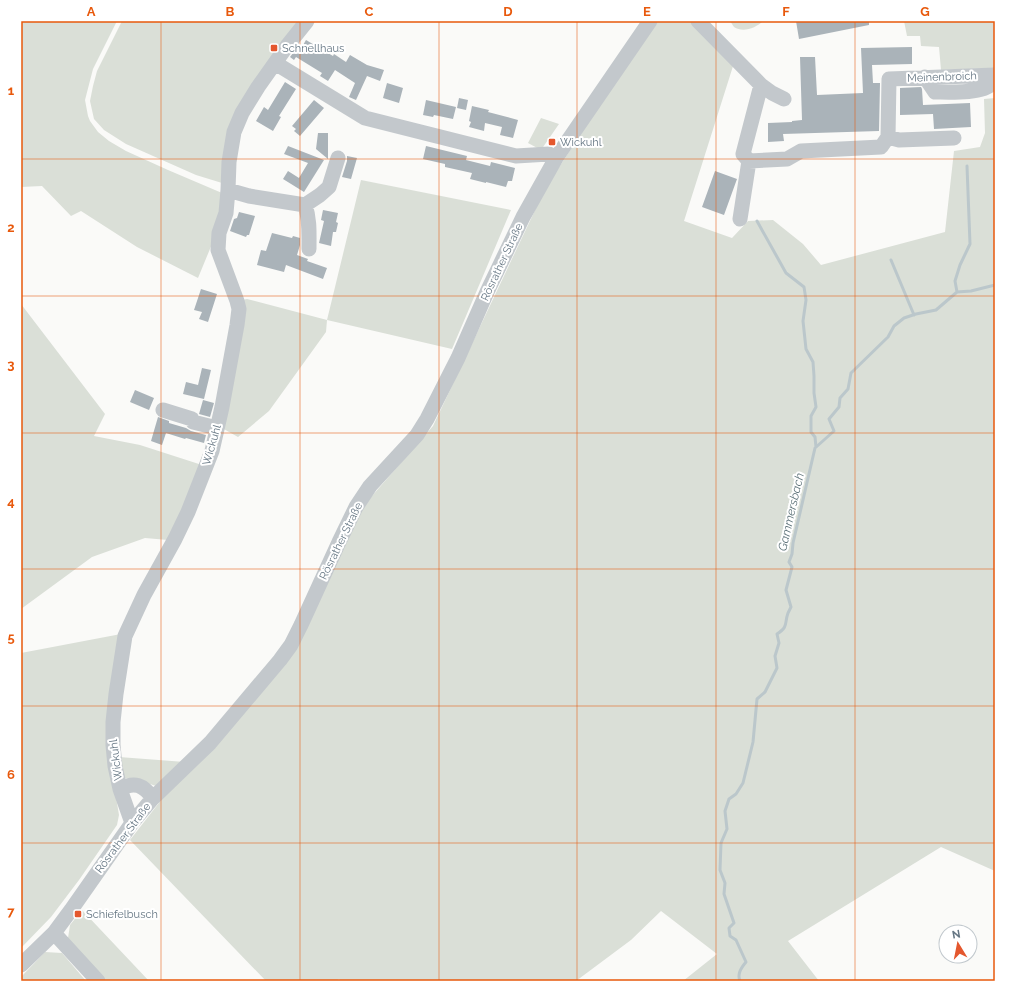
<svg xmlns="http://www.w3.org/2000/svg" width="1016" height="1002" viewBox="0 0 1016 1002" font-family="Raleway,sans-serif">
  <style>
    .green { fill: #dadfd7 }
    .lines { fill: none; stroke-linecap: round; stroke-linejoin: round }
    .stream { stroke: #bbc7cb; stroke-width: 3 }
    .building { fill: #aab3b9 }
    .minor { stroke: #c3c8cc; stroke-width: 15 }
    .grid { fill: none; stroke: #e8590c; stroke-width: 1; stroke-opacity: 0.55 }
    .poi-dot { fill: #e4572e; stroke: #fff; stroke-width: 1.5 }
    .labels { text-anchor: middle; dominant-baseline: central; stroke-width: 4; stroke-linejoin: round; paint-order: stroke }
    .poi-label { font-size: 11px; fill: #657683; stroke: #fff; text-anchor: start }
    .street-label { font-size: 11px; fill: #657683; stroke: #fff }
    .water-label { font-size: 12px; font-style: italic; fill: #60757c; stroke: #fff }
    .neatline { fill: none; stroke: #e8590c; stroke-width: 1.5 }
    .grid-label { font-size: 13px; text-anchor: middle; font-weight: bold; fill: #e8590c }
  </style>
  <rect width="100%" height="100%" fill="#fafaf8"/>
  <!-- green -->
  <path class="green" d="M21,21H117L93,69L85,100L88,116L90,121L98,132L109,141L126,151L168,170L222,193L223,198L212,244L198,278L137,247L81,211L71,216L42,186L21,187Z
    M122,21H303L240,112L222,183L196,175L126,144L104,130L94,119L90,101L93,86L97,71Z
    M658,21H698L734,63L684,221L732,238L748,221L773,220L803,244L821,265L945,232L954,151L980,147L985,133L984,99L995,98V871L941,847L788,941L819,981H683L717,954L661,911L631,940L576,981H341L339,979L336,981H266L130,840L169,790L292,651L365,504L433,426L546,187L632,56Z
    M730,21H763C756,28 743,33 734,27C733,26 731,22 730,21Z
    M904,21H995V68L941,70L939,47L921,46L920,36H907Z
    M541,118L559,124L541,150L528,143Z
    M361,180L511,210L452,349L327,320L326,332L269,411L238,437L222,428L242,300L247,299L327,320Z
    M21,304L105,414L94,436L140,445L202,465L168,540L145,538L92,557L21,609Z
    M121,634L115,791L119,815L117,825L79,880L51,917L21,948V653Z
    M119,757L185,762L159,787L135,779L121,778Z
    M82,910L149,981H106L75,950L68,938L70,925Z
    M45,952L62,953L86,981H21V977Z"/>
  <g class="lines">
    <!-- stream -->
    <path class="stream" d="M757,221L786,273L804,287L806,300L803,321L806,349L813,362L814,376V393L816,407L811,416V432L815,437L816,447
      M891,260L914,315
      M957,292L955,281L960,265L970,244L967,166
      M740,981C737,974 741,968 746,962L736,940L730,936L729,928L734,923L724,894L725,883L720,870L721,843L727,829L725,811L729,799L736,794L743,783L753,742L757,699L765,692L777,668L775,656L779,643L777,634C789,626 784,624 788,613C789,611 790,609 791,607L786,590L792,567L789,562L792,554L793,543L815,448L834,431L829,419L839,407L840,398L848,389L851,373L888,337L894,326L904,318L916,314L936,310L957,292L971,291L995,285"/>
  </g>
  <!-- building -->
  <path class="building" d="M796,21H869V25L799,39Z
    M306,40L333,56L334,54L346,62L350,55L367,65L384,70L380,81L367,76L356,100L349,97L355,83L335,70L328,81L320,76L322,73L296,57L294,60L290,57L299,45L302,47Z
    M912,47V64L872,65L873,83H880L879,131L783,134L784,141L768,142V123L792,122V121L802,120L800,57H815L817,95L863,93L861,48Z
    M285,82L296,89L279,116L281,117L273,131L256,121L264,107L268,110Z
    M387,83L403,88L399,103L383,98Z
    M921,87L922,89L923,105L970,103L971,127L934,129L933,114L900,115V88Z
    M459,98L468,100L466,110L457,108Z
    M314,100L324,108L300,136L294,131L296,129L292,126Z
    M426,100L456,107L453,119L434,115L433,117L423,115Z
    M472,106L489,110L488,112L518,120L513,138L500,135L502,127L485,123L484,131L469,127L471,122L469,121Z
    M318,133H328V159L316,149Z
    M288,146L324,160L304,192L283,179L288,171L299,178L308,163L284,154Z
    M426,146L467,156L466,160L490,166L491,162L515,168L512,181H508L506,187L486,182V183L470,179L472,173L445,167V164L423,159Z
    M347,156L357,158L351,179L342,177L347,161Z
    M715,171L737,179L724,215L702,207Z
    M323,210L338,213L336,222L338,223L336,232H333L331,246L319,243L324,221L321,220Z
    M239,212L255,216L249,235H247L246,237L230,231L234,219L237,218Z
    M272,233L292,238L293,236L300,238V245L297,255L308,259L307,261L327,268L323,279L286,265L284,272L257,265L261,250L266,251Z
    M201,289L217,294L208,322L199,319L202,312L194,310Z
    M202,368L211,370L204,399L183,394L186,382L198,385Z
    M135,390L154,398L149,410L130,402Z
    M203,400L214,403L210,417L199,414Z
    M158,417L169,421V423L186,428L191,431L206,435L204,443L186,438L185,439L166,433L162,445L151,441Z"/>
  <g class="lines">
    <!-- minor -->
    <path class="minor" d="M698,21L761,85L772,93L784,99
      M275,63L365,118L516,156L549,154L556,158
      M925,77L935,92C947,92 983,94 991,84C992,82 993,78 994,75
      M761,85L743,154L749,161L787,159L801,151L881,147L888,137L889,79L995,75
      M888,137L899,140L954,138
      M228,190L249,196L305,205L320,195L329,187L338,158
      M305,205C310,219 309,234 309,249
      M740,219L749,161
      M163,410L192,419L193,422L217,428
      M120,789C135,781 143,785 153,798
      M132,823L120,789L115,766L113,745V722L116,694L125,636L144,595L175,539L188,512L212,451L222,407L237,325L239,309L237,301L218,250L219,233L226,213L228,190L229,162L234,132L242,113L258,87L287,46L307,21
      M54,933L98,981
      M21,965L54,933L71,910L132,823L153,798L210,743L280,660L291,645L301,625L339,542L356,507L370,486L417,435L427,419L458,358L487,292L523,217L556,158L650,21"/>
  </g>
  <!-- grid -->
  <path class="grid" d="M161,21V981M300,21V981M439,21V981M577,21V981M716,21V981M855,21V981M21,159H995M21,296H995M21,433H995M21,569H995M21,706H995M21,843H995"/>
  <!-- markers -->
  <g class="poi-dot">
    <rect x="270" y="44" width="8" height="8" rx="2"/>
    <rect x="548" y="138" width="8" height="8" rx="2"/>
    <rect x="74" y="910" width="8" height="8" rx="2"/>
  </g>
  <g class="labels">
    <!-- poi labels -->
    <g class="poi-label">
      <text x="282" y="48">Schnellhaus</text>
      <text x="560" y="142">Wickuhl</text>
      <text x="86" y="914">Schiefelbusch</text>
    </g>
    <!-- street labels -->
    <g class="street-label">
      <text transform="translate(942 77) rotate(-2)">Meinenbroich</text>
      <text transform="translate(502 262) rotate(-65)">Rösrather Straße</text>
      <text transform="translate(212 445) rotate(-74)">Wickuhl</text>
      <text transform="translate(341 541) rotate(-64)">Rösrather Straße</text>
      <text transform="translate(116 760) rotate(-97)">Wickuhl</text>
      <text transform="translate(123 838) rotate(-53)">Rösrather Straße</text>
    </g>
    <!-- water labels -->
    <g class="water-label">
      <text transform="translate(791 512) rotate(-77)">Gammersbach</text>
    </g>
  </g>
  <!-- border -->
  <rect width="1016" height="1002" fill="none" stroke="#ffffff" stroke-width="44"/>
  <!-- north arrow -->
  <g transform="translate(958 944) rotate(350)"><circle r="19" fill="#ffffff" stroke="#c1c8cd"/>
  <path d="M0-3L7 15L0 10L-7 15Z" fill="#e4572e"/>
  <text y="-6" font-size="11" font-weight="bold" text-anchor="middle" fill="#657683">N</text>
  </g>
  <rect x="22" y="22" width="972" height="958" class="neatline"/>
  <g class="grid-label">
    <text x="91" y="16">A</text>
    <text x="230" y="16">B</text>
    <text x="369" y="16">C</text>
    <text x="508" y="16">D</text>
    <text x="647" y="16">E</text>
    <text x="786" y="16">F</text>
    <text x="925" y="16">G</text>
    <text x="11" y="95">1</text>
    <text x="11" y="232">2</text>
    <text x="11" y="369">3</text>
    <text x="11" y="506">4</text>
    <text x="11" y="642">5</text>
    <text x="11" y="779">6</text>
    <text x="11" y="916">7</text>
  </g>
</svg>
